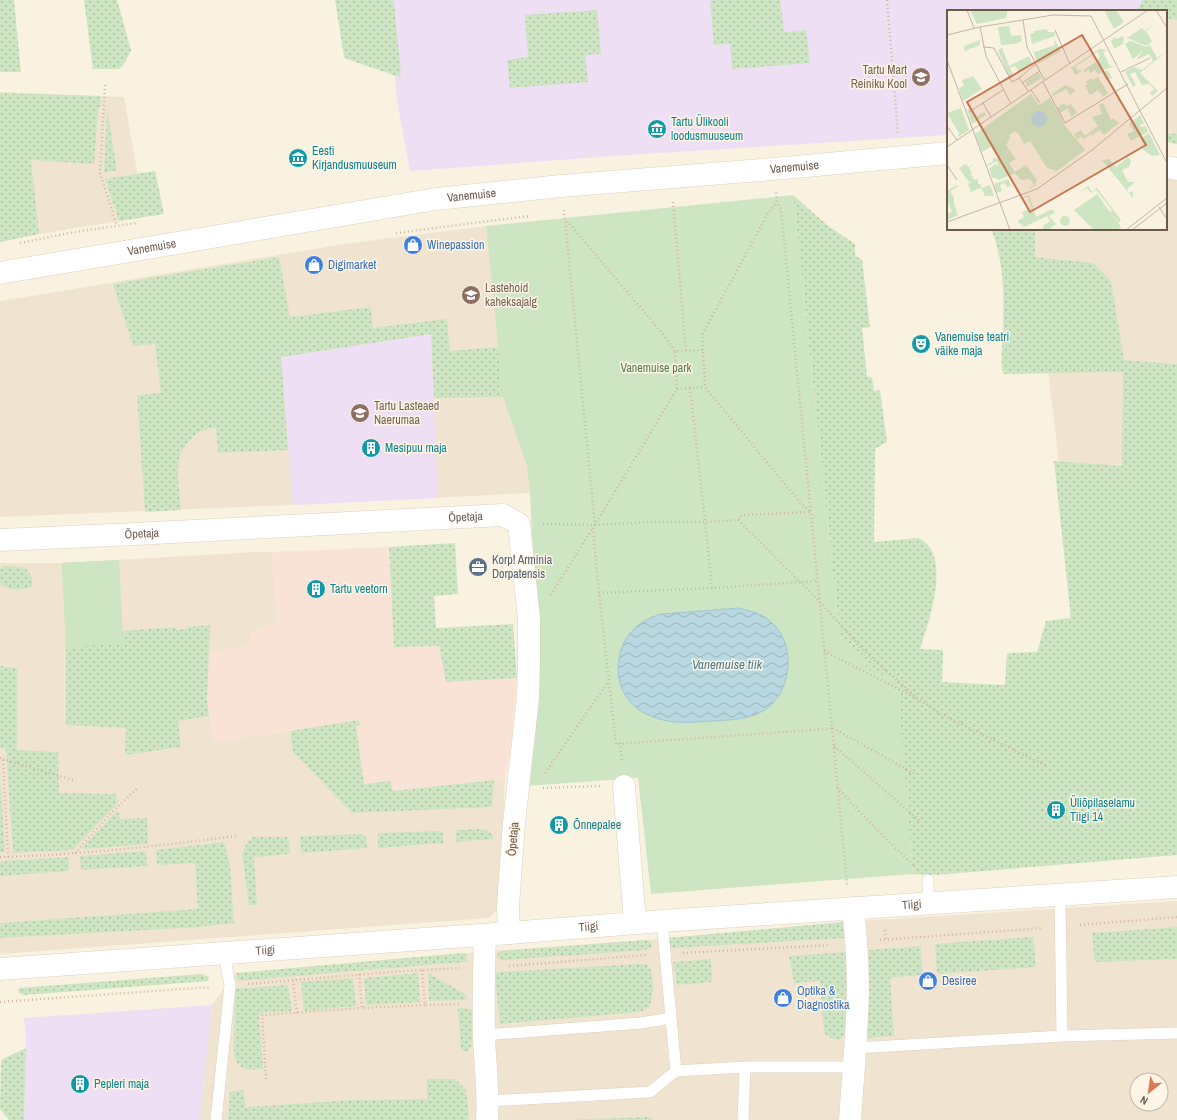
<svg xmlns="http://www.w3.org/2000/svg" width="1177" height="1120" viewBox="0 0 1177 1120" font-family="'Archivo Narrow',sans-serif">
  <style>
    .residential { fill: #f0e4d1; fill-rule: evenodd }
    .commercial { fill: #f9e3d6 }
    .education { fill: #efdff5 }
    .grass { fill: url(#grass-dots) }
    .park { fill: #cde5c2 }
    .water { fill: url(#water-waves); stroke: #a0c6d2 }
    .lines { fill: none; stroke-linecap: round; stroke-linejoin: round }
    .lane-casing { stroke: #ddcfbe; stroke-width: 12 }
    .street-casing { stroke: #ddcfbe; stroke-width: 23 }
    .path { stroke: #d1b6a0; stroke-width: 2.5; stroke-dasharray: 1 3; stroke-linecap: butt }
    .lane { stroke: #fff; stroke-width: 11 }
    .street { stroke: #fff; stroke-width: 22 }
    .labels { text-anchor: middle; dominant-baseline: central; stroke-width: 3; stroke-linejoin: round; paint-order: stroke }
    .education-label { font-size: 12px; fill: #785e54; stroke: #fdf6e7; text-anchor: start }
    .culture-label { font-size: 12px; fill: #0d838f; stroke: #fdf6e7; text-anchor: start }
    .street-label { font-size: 12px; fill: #6e5a4b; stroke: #fdf6e7 }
    .shop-label { font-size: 12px; fill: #366cbe; stroke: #fdf6e7; text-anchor: start }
    .park-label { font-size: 12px; fill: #527947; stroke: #fdf6e7 }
    .service-label { font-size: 12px; fill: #4e5e75; stroke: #fdf6e7; text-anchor: start }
    .water-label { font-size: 13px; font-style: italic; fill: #4a7887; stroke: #fdf6e7 }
    .inset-road { fill: none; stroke: #c2b5a5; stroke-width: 1 }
    .view { fill: #c97550; fill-opacity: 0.15; stroke: #c97550; stroke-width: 2 }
    .inset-edge { fill: none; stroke: #6e5a4b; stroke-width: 2 }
  </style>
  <defs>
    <pattern id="grass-dots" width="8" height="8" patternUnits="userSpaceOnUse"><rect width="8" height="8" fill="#cde5c2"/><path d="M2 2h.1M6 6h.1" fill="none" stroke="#abbda0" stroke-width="1.8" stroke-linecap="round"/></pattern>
    <pattern id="water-waves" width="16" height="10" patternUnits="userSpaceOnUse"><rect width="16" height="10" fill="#b8d8e1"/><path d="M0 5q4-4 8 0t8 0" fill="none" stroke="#9ab2b8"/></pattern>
  </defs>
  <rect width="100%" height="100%" fill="#faf2e1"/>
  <!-- residential -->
  <path class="residential" d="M1174,0H1177V144L1166,142V18H1170Z
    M0,92L124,97L145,217L45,233L0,242Z
    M1166,167L1177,169V703L1076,691L1059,463L1031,229H1166Z
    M486,226L503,397L527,466L530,493L293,505L0,517V301L344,244Z
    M258,552H272L277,620L250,633V645L213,742L290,731L364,784L390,781L393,791L505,779L499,907L489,918L0,954V563H62Z
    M1177,901V1120H200L212,1005L236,973L463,953L646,940L843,922ZM1137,1080H1161V1104H1137Z"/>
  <!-- commercial -->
  <path class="commercial" d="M389,547L392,606L439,646L446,682L517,678L511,747L505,779L392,791L353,782L290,731L213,742L207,699L210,652L250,645V633L277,620L272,552Z"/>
  <!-- education -->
  <path class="education" d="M388,0H1174L1170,19L1166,11H948V135L614,156L410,171L397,101Z
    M431,334L438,498L293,505L281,357Z
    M212,1005L200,1120H24L26,1040L24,1018Z"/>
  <!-- grass -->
  <path class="grass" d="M0,0H14L21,72H0Z
    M84,0H117L131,50L126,61L119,69H93Z
    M335,0H392L394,3L401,74L399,77L347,59L344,57Z
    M719,0H780L784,32L806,30L810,63L732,69L730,44L714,45L710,1Z
    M1143,0H1177V20L1166,18V11H1137C1138,7 1141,4 1143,0Z
    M597,10L601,54L585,55L588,82L510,88L507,60L528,57L525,15Z
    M0,93L101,96L100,108L98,109L94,164L31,160L39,234L0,242Z
    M107,109L117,170L104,173Z
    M1166,133L1177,134V144L1166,142Z
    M155,171L164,214L119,221L105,179Z
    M793,195L827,225L855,244V255L862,260L870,327L862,328L867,377H872L874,391L880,390L887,442L875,449L874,542L918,538C954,553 928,624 920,649L943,650L942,682L1005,685L1007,653L1037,652L1046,621L1071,618L1054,461L1122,466L1123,372L1003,374C1000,358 1003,342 1003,327C1004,294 1004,260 991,229H1035V257L1093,263L1111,281L1124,360L1177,364V855L935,875L913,874L901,735L872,673L840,637Z
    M279,257L290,317L371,307L373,328L447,319L450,351L498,347L503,397L434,398L431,334L281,357L288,450L218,453L216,428C211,428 206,429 201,431C191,435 181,451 179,460C176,476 180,494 181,510L145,512L137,395L161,393L155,344L133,346L113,284Z
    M455,543L458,594L434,596L436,628L513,624L517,678L446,682L439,646L394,647L389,547Z
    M119,560L122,631L176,627L177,630L186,629V627L210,625L207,699L209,716L178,721L181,747L125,755L126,728L66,725V647L62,563Z
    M3,566C22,567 31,564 33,587C24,590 8,591 0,584V569Z
    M0,666L17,668V750L58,752L59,793L116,794L118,803L73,850L13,853L6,749L0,747Z
    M359,720L360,725L356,726L364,784L390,781L393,791L494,780L492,807L352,813L293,752L290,731Z
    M0,775L5,852L0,853Z
    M118,810L120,819L147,818L148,844L84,849L83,847Z
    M481,829L488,831L493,835V839L456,842V833L458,830Z
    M437,831H440L443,834V843L378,848V834L380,833Z
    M361,834L366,837L367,848L301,853L300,837L302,836Z
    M252,837H287L289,839L290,854L254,857L257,905H249L242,853L246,845Z
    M224,842L230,865L234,923L199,927L0,938V923L198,909L195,863L157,865L156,850Z
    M146,851L147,866L81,870L80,856Z
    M69,857V871L0,876V861Z
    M843,922L846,938L669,948L668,938Z
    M1177,927V959L1095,962L1092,933Z
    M1033,937L1036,967L937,974L935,944Z
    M646,940L651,943L652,947L646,950L503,960L498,958L497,955L500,951Z
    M921,946L922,975L890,978L894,1036L866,1038L869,950Z
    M847,952L845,1035L840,1039H832L824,1033L820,981L794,983L789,956Z
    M463,953L466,954L467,957V961L464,962L237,981L236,973Z
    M711,959L712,982L677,985L673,962Z
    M641,964C641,964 646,965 647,965C655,970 654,997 650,1004C648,1009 644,1010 640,1012L500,1024L495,975L498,972Z
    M418,973L420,1002L366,1005L364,978Z
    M428,973L462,992L467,997L466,999L464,1000L429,1001Z
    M201,974L209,977L208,981L24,995L19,993L18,989L20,988Z
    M353,978L356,1006L304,1011L301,982Z
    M288,985L292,1011L259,1013L263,1069C249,1070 240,1072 234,1056L235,989Z
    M458,1008L472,1009V1042L471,1047L468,1051H461Z
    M26,1048L24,1120H9L0,1109L1,1060Z
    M427,1079H455L466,1090L469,1114L468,1120H228L230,1092L243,1090L246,1107L355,1100L427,1099Z
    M652,1117V1120H561Z"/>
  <!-- park -->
  <path class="park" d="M793,195L840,637L872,673L897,677L913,874L651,894L638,778L526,786L534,575L530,493L527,466L503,397L486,226Z
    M119,560L123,644L66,647L62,563Z"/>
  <!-- water -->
  <path class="water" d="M738,608C746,610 755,612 763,616C788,631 793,660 784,685C780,696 772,707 761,712C746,720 728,720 711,721C695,722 678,724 663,720C628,712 611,684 621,650C627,631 644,618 662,614Z"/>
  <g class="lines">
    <!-- lane casing -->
    <g class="lane-casing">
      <path id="lane" d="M928,880V903
        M1060,895L1062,1036
        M662,921L676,1071L745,1067L743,1120
        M484,1035L641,1023L671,1018
        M855,1048L1062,1036L1177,1033
        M745,1067H853
        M489,1101L650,1092L676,1071
        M216,1120L230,986L224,953"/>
    </g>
    <!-- street casing -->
    <g class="street-casing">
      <g id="street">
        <path d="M1166,167L1177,169"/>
        <path id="s1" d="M0,273L436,199L561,186L773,169L948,153"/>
        <path id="s2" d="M0,540L135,534L503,515L519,524L529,619V659L528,698L514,823L509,891L508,908L509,933"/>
        <path d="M624,786L635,923"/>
        <path d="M485,935C484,969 483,1003 484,1037C485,1065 489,1092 487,1120"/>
        <path id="s3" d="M0,969L509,933L662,921L1177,887"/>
        <path d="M850,1120C853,1077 857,1034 858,991C858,963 856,936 853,908"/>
      </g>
    </g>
    <!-- path -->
    <path class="path" d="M887,0L898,134
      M105,85L100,173L117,226
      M673,202L686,351
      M564,210L595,525L593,528L599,593L616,744L826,729L832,728L781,209L777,203L776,192
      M567,221L663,334L675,351
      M396,233L529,216
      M20,243L74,232L137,223
      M703,350L702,335L767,215L770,210L777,203
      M690,388L705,522H649L595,525L677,389L675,351L703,350L705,387L801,504L810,511
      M677,389L705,387
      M738,520L819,601L866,653L920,700
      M543,524L595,525
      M712,588L705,522L738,520L742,515L810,512
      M599,593L712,588L817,581
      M551,595L592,529
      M824,651L920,700L941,714L1046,766
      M832,728L847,885
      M833,728L915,774
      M620,743L622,763
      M834,746L920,821
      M0,758L3,759L8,857
      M3,759L76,781
      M545,773L608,682
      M837,787L869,822L915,867
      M543,788L600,786
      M75,853L115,809L139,787
      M0,857C79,855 158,846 236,836
      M1080,925L1177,917
      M885,930L886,940
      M880,940L1043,928
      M683,953L831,945
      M509,966L646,955
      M422,970L425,1005L461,1004
      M359,974L362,1008L425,1005
      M293,980L297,1013
      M248,984L404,971L460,968
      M0,1002L211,987
      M266,1079L262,1015L362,1008"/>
    <!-- lane -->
    <use href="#lane" class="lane"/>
    <!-- street -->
    <use href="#street" class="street"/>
  </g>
  <!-- icons -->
  <defs>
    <g id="school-disc" transform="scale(1)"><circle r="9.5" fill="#8d6e63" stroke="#fdf6e7"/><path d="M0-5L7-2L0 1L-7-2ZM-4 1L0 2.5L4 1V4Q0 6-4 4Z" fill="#fff"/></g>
    <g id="museum-disc" transform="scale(1)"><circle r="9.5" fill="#0f9aa8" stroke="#fdf6e7"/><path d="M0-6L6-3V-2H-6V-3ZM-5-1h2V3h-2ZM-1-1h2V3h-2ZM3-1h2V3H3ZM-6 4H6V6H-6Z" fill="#fff"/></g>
    <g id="shop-disc" transform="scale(1)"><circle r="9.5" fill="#3f7fe0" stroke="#fdf6e7"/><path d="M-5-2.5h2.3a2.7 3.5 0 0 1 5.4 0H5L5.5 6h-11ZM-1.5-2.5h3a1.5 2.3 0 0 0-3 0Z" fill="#fff"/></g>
    <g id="theatre-disc" transform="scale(1)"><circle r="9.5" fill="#0f9aa8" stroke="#fdf6e7"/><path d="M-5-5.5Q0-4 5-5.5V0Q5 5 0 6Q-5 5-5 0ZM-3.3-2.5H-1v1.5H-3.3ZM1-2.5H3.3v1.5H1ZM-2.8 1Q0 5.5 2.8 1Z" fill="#fff"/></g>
    <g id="building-disc" transform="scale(1)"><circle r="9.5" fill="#0f9aa8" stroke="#fdf6e7"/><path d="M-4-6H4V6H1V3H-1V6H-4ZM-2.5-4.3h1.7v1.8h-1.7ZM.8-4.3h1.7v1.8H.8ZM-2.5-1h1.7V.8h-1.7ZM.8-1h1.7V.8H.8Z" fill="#fff"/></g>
    <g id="office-disc" transform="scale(1)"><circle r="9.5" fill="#5c6f8a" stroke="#fdf6e7"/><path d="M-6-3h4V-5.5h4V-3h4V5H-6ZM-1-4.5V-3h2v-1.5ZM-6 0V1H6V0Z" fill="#fff"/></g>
  </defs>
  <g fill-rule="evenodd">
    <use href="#school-disc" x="921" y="77"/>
    <use href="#museum-disc" x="657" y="129"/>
    <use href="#museum-disc" x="298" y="158"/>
    <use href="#shop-disc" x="413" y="245"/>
    <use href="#shop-disc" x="314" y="265"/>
    <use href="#school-disc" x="471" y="295"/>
    <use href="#theatre-disc" x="921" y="344"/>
    <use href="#school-disc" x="360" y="413"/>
    <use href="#building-disc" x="371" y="448"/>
    <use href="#office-disc" x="478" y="567"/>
    <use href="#building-disc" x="316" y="589"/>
    <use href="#building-disc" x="1056" y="810"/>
    <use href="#building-disc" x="559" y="825"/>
    <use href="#shop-disc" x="928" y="981"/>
    <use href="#shop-disc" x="783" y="998"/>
    <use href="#building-disc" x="80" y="1084"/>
  </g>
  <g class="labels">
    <!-- education labels -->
    <g class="education-label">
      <text x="907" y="70" text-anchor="end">Tartu Mart<tspan x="907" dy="14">Reiniku Kool</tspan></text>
      <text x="485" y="288">Lastehoid<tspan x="485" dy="14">kaheksajalg</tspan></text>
      <text x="374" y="406">Tartu Lasteaed<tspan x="374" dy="14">Naerumaa</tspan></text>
    </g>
    <!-- culture labels -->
    <g class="culture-label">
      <text x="671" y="122">Tartu Ülikooli<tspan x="671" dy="14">loodusmuuseum</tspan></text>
      <text x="312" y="151">Eesti<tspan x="312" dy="14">Kirjandusmuuseum</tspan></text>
      <text x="935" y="337">Vanemuise teatri<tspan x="935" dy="14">väike maja</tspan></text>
      <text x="385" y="448">Mesipuu maja</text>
      <text x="330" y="589">Tartu veetorn</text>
      <text x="1070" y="803">Üliõpilaselamu<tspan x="1070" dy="14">Tiigi 14</tspan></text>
      <text x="573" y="825">Õnnepalee</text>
      <text x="94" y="1084">Pepleri maja</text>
    </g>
    <!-- street labels -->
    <g class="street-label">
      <text stroke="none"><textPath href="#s1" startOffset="802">Vanemuise</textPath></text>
      <text stroke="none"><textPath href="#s1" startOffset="478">Vanemuise</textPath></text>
      <text stroke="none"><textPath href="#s1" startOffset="154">Vanemuise</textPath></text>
      <text stroke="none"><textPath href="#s2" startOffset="466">Õpetaja</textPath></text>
      <text stroke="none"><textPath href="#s2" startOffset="142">Õpetaja</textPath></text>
      <text transform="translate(513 839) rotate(-85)">Õpetaja</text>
      <text stroke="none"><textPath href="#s3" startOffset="914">Tiigi</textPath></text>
      <text stroke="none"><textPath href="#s3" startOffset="590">Tiigi</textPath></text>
      <text stroke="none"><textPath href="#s3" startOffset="266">Tiigi</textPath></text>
    </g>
    <!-- shop labels -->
    <g class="shop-label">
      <text x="427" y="245">Winepassion</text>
      <text x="328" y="265">Digimarket</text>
      <text x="942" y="981">Desiree</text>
      <text x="797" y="991">Optika &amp;<tspan x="797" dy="14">Diagnostika</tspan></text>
    </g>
    <!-- park labels -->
    <g class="park-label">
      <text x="656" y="368">Vanemuise park</text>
    </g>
    <!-- service labels -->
    <g class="service-label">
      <text x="492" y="560">Korp! Arminia<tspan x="492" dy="14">Dorpatensis</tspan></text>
    </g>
    <!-- water labels -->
    <g class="water-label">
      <text x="727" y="664">Vanemuise tiik</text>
    </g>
  </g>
  <!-- overview -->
  <g transform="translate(947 10)">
    <rect width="220" height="220" fill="#faf2e1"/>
    <path d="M23,0H60V4L59,8L30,14ZM157,0H169L177,12L167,19ZM207,14L199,21L205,31L200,36L180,28L195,18L197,21ZM62,16L64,26L74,25L75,31L68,34L54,35L51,17ZM100,19L101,22H108V26L85,34L83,24L87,23V21ZM168,27L170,29L175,26L177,29L176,34L167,39L164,31ZM107,29L114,41L91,54L85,38L87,42L108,35ZM33,30V35L18,41L17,36ZM183,31L200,37L203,35L210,48L220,41L193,63L211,81L205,86L203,82L207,80L203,74L195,75L188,62L183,64L189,75L186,77L178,62L187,57L195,60L206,51L202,44L189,50L196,41L186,49L178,34ZM55,38L62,56L82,46L85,53L72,62L68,56L65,57L63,58L66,64L62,67L51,40ZM152,39L161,40L156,42L163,56H168L156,60L150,51L153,46L150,42L128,57L131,61L135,60L129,65L124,58ZM149,52L156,62L161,60L165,68L159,70L155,62L151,64L148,60L143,63L142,59L138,63L137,60ZM92,63L95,68L80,77L79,72ZM26,66L35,79L16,91L12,78L17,76L15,70ZM151,67L161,83L156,87L151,80L143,85L138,76L141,74L139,72L144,68L145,70ZM118,75L129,80L123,85L119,79L106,86L105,84ZM117,93L119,96L124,94L130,103L124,107L121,98L113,103L110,98ZM156,93L164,110L166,108L172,113L157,125L152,120L145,126L144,124L137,129L135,126L130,129L127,124L134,120L138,126L151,116L145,107L155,104L152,95ZM14,98L22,120L11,127L12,123L0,103ZM24,98L28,108L37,102L39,105L25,114L20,100ZM60,101L72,119L80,120L110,161L100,158L83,131L77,134L72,124L68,121L62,125L63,128L59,135L69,149L62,153L68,162L79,155L90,170L88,176L79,180L87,175L83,169L74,170L68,163L52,170L45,167L42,159L48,154L51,156L50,151L41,156L40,154L46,152V148L52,149L44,137L35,142L28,124ZM193,105L197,113L193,115L194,117L199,116L201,122L184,131L180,124L187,121L182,114ZM202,123L212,143V145L205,146L195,139L198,137L193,129ZM181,147L184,151L182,157L175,160L181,172H188L180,179L182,183L186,181V188L168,166L165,167L167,165L155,150L162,149L169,157ZM19,154L21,157L28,154L22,158L25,163L23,165H25L27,170L31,169V174H33L35,178L43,175L47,186H38L34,178L24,182L21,174L25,171L22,172L12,158ZM61,169L64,176L60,177L58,173L53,175L55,181L50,183L47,174ZM10,175L11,177L3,181L7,188V194L11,205L0,210V204L5,202L0,190V181ZM141,176L145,182L150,178L174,210L171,213L174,217L171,220H162L171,212L163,202L165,200L149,180L144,183L140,178L131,183ZM82,185L89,207L105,199L108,203L102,206L109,214L101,220H96V216L103,211L100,206L77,217L72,213L71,210L77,208L75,202L85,198L81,187L71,189Z" fill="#cde5c2"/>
    <path d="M84,84L92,95L103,88L119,117L138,140L110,161L80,120L72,119L60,101ZM150,184L171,213L162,220H147L127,200ZM113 211a5 5 0 1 1 10 0a5 5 0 1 1-10 0Z" fill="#cde5c2"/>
    <path d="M84 109a8 8 0 1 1 16 0a8 8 0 1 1-16 0Z" fill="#b8d8e1"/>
    <path class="inset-road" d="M20,0L27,18M209,0L220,18M76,10L80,37L98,71M33,17L39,46L64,94M108,20L123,54M0,25L33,17L106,5L144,6L220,153M36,37L47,38L65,72L72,68L82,82M0,50L63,220M174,62L203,48M72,68L89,54M96,72L118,113L181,74M75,73L93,61M84,80L93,93M36,93L44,107M22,102L56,80M0,116L10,130M0,137L201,0M0,155L10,170M212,197L220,209M0,212L90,179L145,140L220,78M179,220L220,188M185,220L220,193"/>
    <path class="view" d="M135,25L199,135L83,202L20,92Z"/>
    <rect width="220" height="220" class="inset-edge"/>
  </g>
  <!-- north arrow -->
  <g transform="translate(1149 1092) rotate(210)"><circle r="19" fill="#fdf6e7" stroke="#c4b8a9"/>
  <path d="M0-3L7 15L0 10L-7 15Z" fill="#d97a51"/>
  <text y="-6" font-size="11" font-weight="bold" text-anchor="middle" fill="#6e5a4b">N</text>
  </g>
</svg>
